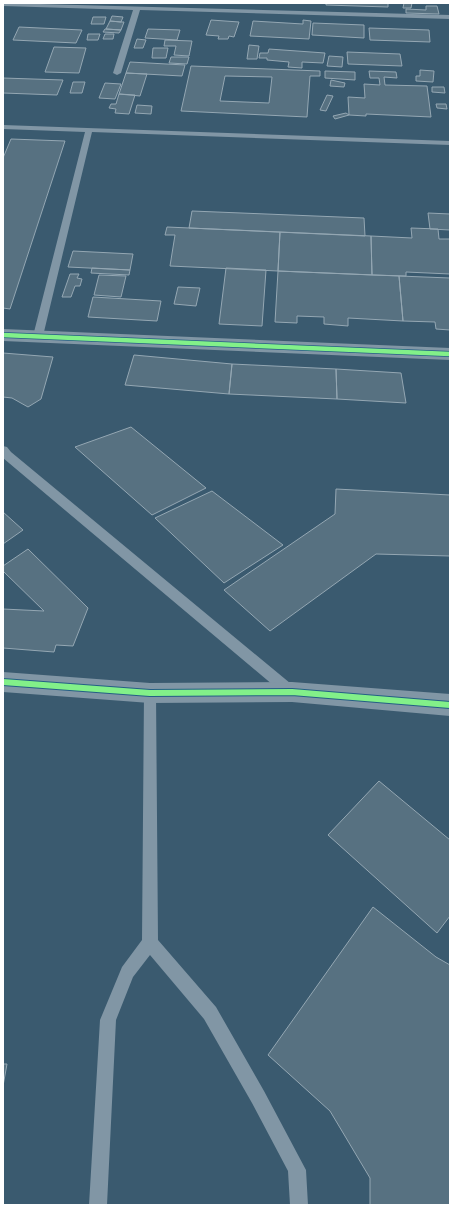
<svg xmlns="http://www.w3.org/2000/svg" width="453" height="1208" viewBox="0 0 453 1208" font-family="'Sofia Sans Condensed',sans-serif">
  <style>
    .building { fill: #577181; stroke: #94a7b3; fill-rule: evenodd }
    .lines { fill: none; stroke-linecap: round; stroke-linejoin: round }
    .lane { fill: #8196a5; fill-rule: evenodd }
    .street { fill: #8196a5; fill-rule: evenodd }
    .cycleway-far1-casing { stroke: #245f85; stroke-width: 6 }
    .cycleway-casing { stroke: #245f85; stroke-width: 8 }
    .cycleway-far1 { stroke: #82f089; stroke-width: 4.5 }
    .cycleway { stroke: #82f089; stroke-width: 6 }
  </style>
  <rect width="100%" height="100%" fill="#3a5a6f"/>
  <!-- building -->
  <path class="building" d="M326,3H388V7L326,5Z
    M404,3H412L411,8H403Z
    M426,6H437L439,14L406,13V9L426,10Z
    M112,16L123,17L121,22L110,21Z
    M93,17H106L104,24H91Z
    M211,20L239,22L234,37L229,36L228,39H218L219,36L206,35Z
    M303,20L311,21L309,39L250,36L253,21L303,24Z
    M110,21L121,22H124L121,30L106,29Z
    M313,23L364,25V38L312,35Z
    M19,27L82,30L76,43L13,40Z
    M369,28L429,30L430,42L370,40Z
    M105,29H106L121,30L119,33L103,32Z
    M148,29L180,30L177,40L145,38Z
    M88,34H100L98,40H87Z
    M105,34H114L113,39H103Z
    M137,39L146,40L143,48H134Z
    M165,40L192,41L189,56L174,55L176,46H164Z
    M249,45L259,46L257,59H247Z
    M54,47L86,48L79,73L45,72Z
    M153,48H168L166,58H152Z
    M269,49L325,53L323,63L302,62V68L288,67L289,62L267,60V58H259L260,53H268Z
    M347,52L400,54L402,66L348,64Z
    M329,56L343,57L342,67L327,66Z
    M171,57H189L187,64L169,63Z
    M130,62L185,65L182,76L126,73Z
    M191,66L320,71V76H310L307,117L181,111ZM225,76L272,77L269,103L220,101Z
    M420,70L434,71L433,82L416,81V76H420Z
    M325,71L355,72V80L325,78Z
    M369,71L396,72L397,78L384,77L385,85L427,86L431,117L366,114V116L349,115L348,97L365,98L364,84L380,85L379,78H370Z
    M126,73L147,74L140,96L119,94Z
    M3,78L63,80L57,95L3,93Z
    M331,80L345,83L344,87L330,86Z
    M73,82H85L82,93H70Z
    M105,83L121,84L115,99L99,98Z
    M432,87H444L445,93L432,92Z
    M119,94L135,95L129,114L115,113L116,109L109,108L111,104H116Z
    M327,95L333,96L326,111L320,110Z
    M436,104H446L447,109L437,108Z
    M137,105L152,106L151,114L135,113Z
    M346,113L349,115L335,119L333,116Z
    M11,139L65,141L10,309L3,308V158Z
    M192,211L364,218L365,236L189,228Z
    M428,213L450,214V230L430,229Z
    M167,227L280,232L278,271L170,266L175,235H165Z
    M411,228L438,229L439,239H450V274L406,272V276L372,275L371,236L412,238Z
    M280,232L371,236L372,275L278,271Z
    M73,251L133,254L130,270L68,267Z
    M92,268L130,270L129,275L91,273Z
    M226,268L266,270L262,326L219,324Z
    M278,271L399,276L403,321L348,318V326L324,324V317L297,316V323L275,322Z
    M70,274H79L77,278L82,279L80,286H75L71,297H62Z
    M99,275L126,276L121,297L94,295Z
    M399,276L450,278V330L436,329L435,322L403,321Z
    M178,287L200,288L196,306L174,304Z
    M93,297L161,301L157,321L88,317Z
    M3,353L53,357L41,399L28,407L12,398L3,397Z
    M134,355L232,364L229,394L125,385Z
    M232,364L336,369L337,399L229,394Z
    M336,369L401,373L406,403L337,399Z
    M131,427L206,488L152,515L75,447Z
    M336,489L450,495V556L376,554L270,631L224,590L335,514Z
    M212,491L283,545L224,583L155,518Z
    M3,512L23,530L3,544Z
    M28,549L88,608L73,646L56,645L54,652L3,648V609L44,611L3,571V566Z
    M379,781L450,840V916L437,933L328,835Z
    M373,907L436,957L450,965V1205H370V1178L330,1111L268,1055Z
    M3,1064H7L3,1086Z"/>
  <g class="lines">
    <!-- lane -->
    <path class="lane" d="M3,3L450,15V19L140,10L121,73L117,75L113,73L133,10L3,6Z
      M3,125L450,141V145L92,132L43,336L38,339L33,336L85,132L3,129Z
      M3,446L7,447L11,452L296,688L297,692L296,696L291,698L286,696L3,458Z
      M150,687L155,689L156,693L158,940L216,1007L264,1091L306,1170L308,1205H290L288,1171L252,1103L204,1019L150,955L133,977L116,1020L107,1205H89L100,1020L122,967L142,940L144,693L145,689Z"/>
    <!-- street -->
    <path class="street" d="M3,329L450,348V360L3,341Z
      M3,672L150,683L292,682L450,694V716L292,702L150,703L3,692Z"/>
    <!-- cycleway-far1 casing -->
    <g class="cycleway-far1-casing">
      <path id="cycleway-far1" d="M3,335L450,354"/>
    </g>
    <!-- cycleway casing -->
    <g class="cycleway-casing">
      <path id="cycleway" d="M3,682L150,693L292,692L450,705"/>
    </g>
    <!-- cycleway-far1 -->
    <use href="#cycleway-far1" class="cycleway-far1"/>
    <!-- cycleway -->
    <use href="#cycleway" class="cycleway"/>
  </g>
  <!-- border -->
  <rect width="453" height="1208" fill="none" stroke="#ffffff" stroke-width="8"/>
</svg>
